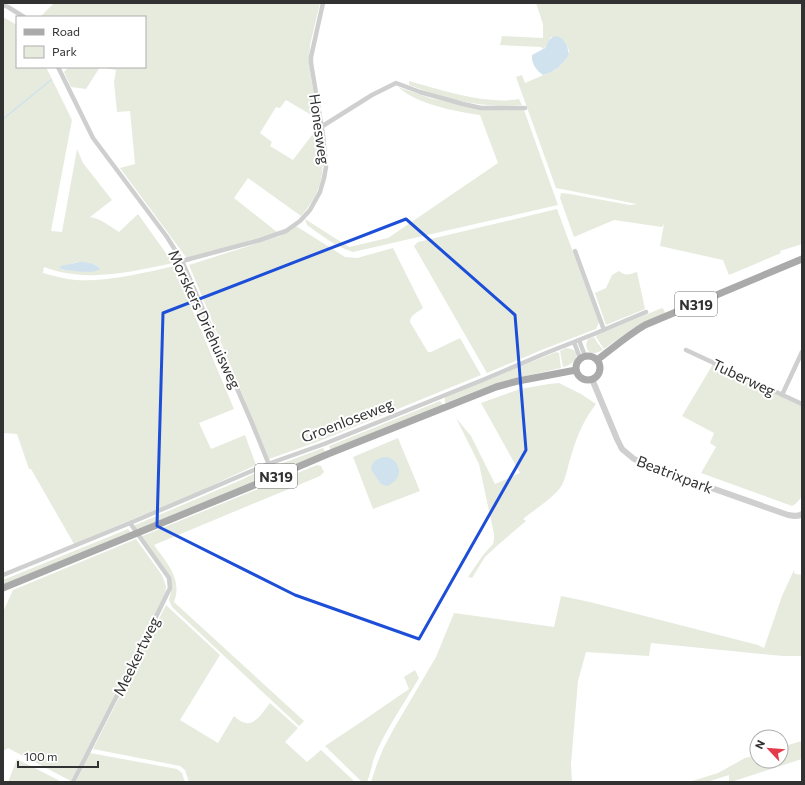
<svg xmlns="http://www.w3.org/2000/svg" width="805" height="785" viewBox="0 0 805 785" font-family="Commissioner,sans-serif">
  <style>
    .green { fill: #e6ebde; fill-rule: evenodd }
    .water { fill: #cfe2ed }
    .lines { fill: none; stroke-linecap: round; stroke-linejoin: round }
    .stream { stroke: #cfe2ed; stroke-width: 1.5 }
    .minor { stroke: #cfcfcf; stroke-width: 4.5 }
    .tertiary { stroke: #cfcfcf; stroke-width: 6 }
    .primary { stroke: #aaa; stroke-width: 7 }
    .marked { fill: none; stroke: #1d4ed8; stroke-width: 3; stroke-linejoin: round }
    .labels { text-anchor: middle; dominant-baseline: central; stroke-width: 4; stroke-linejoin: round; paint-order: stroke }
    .shield { fill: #fff; stroke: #707070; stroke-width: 1 }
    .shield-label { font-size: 14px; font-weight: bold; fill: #323232 }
    .street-label { font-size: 15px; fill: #323232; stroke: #fff }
  </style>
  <rect width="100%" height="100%" fill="#fff"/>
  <!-- green -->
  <path class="green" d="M54,3H320L310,45L309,64L318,119L286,100L280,108L276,107L260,133L272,142L270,146L293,160L312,135L320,134C325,168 325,189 301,216L248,178L234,198L277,232L188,260L120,168L135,164L130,111L117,112L114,82L116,70L100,67L86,89L71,87L64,72L68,68V67H145V17H40Z
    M536,3H802V244L780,251L781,253L729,275L723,260L660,246L664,224L662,227L614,220L574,237L560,198L561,193L570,194L630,205L637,204L556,188L516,77L522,75L525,83L555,70L561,65L569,55V50L565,43L551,37C548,41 547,46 543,49L541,47L500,45L502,36L543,38V24Z
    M3,17L17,25V67H46L72,120L51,231L62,232L77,149L83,163L112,200L90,217C101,219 110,226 119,232L138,214L173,263C131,272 86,283 44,267L43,273C54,276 65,279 76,280C106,282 144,273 174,266L234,409L199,423L211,449L245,435L256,465L202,490L74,544L31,469H29L17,434L3,433ZM79,262C87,263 96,263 101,269L94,271L65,270L61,269L73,263Z
    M409,81C441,90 487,105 519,99L522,105C482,109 446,99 409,85Z
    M398,87L430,98L475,108L488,110H524L558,205L353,252C336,247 321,235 307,225L305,219L349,247L388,238L498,163L480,115C454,111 419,105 398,87Z
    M557,209L599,322L596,329L544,349L487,373L414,246L418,242Z
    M296,226L345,257L357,258L393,248L423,308C418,312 410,315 410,322L426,349L428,352H431L460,338L481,375L317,442L269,459L189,265L280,236Z
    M181,264L192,286L223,364L216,360L178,265Z
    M619,271C626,277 630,274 637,272L645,309L606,325L595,293L606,288L612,275Z
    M662,308L664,310L665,313L645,322L632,329L604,349L596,337L597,335Z
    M594,337L597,342L603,350C594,355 587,355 586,344L588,339Z
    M566,348C576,348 581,357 572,363C570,365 566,366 563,367L560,351Z
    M556,352L559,353L561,368L508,380L489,386L446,403C444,402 445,400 445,397Z
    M713,364L802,405V495C800,500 797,503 792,506L701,473L716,447L710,443L714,433L682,416Z
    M559,383L581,394L596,404C585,418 577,435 572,453C569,461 566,478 562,485C555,497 534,510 523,519L526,521L499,544L485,557L472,578L468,577L483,555L493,544L494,539V534L479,464L456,418L471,436L495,484L520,473L481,403L520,389L549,384Z
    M440,401L443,405L331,451L329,446Z
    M398,438L420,491L373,509L353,457Z
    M323,448L326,453L276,473C274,470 273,469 275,466Z
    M317,465L321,466L324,472L320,476L154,545C166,562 183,579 174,602L304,721L299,726L221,653L172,607L169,600L171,592V583L140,537Z
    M266,468L270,476L137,532L133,526L241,480Z
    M128,529L132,534L3,586V580Z
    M136,539L162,575L166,586L165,597L71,781L8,748L3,751V612L13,590Z
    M794,570V573L796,574L802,575V656H783L651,643L649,656L586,652L578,681L571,764L572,782H371L377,764L383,749L393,730L436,657L454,613L554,627L561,596L590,602L758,645L764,648L782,596Z
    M166,605L220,655L180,720L218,743L234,716C237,719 241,722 246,723C256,725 265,709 270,703L298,728L285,742L307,762L321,750L355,782H189L185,770L180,766L93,749Z
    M415,670L419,678C404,704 385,730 374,758C372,766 370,774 367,782H362L325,746L364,720L409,689L404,677Z
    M802,741V759L731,782H729V775L707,782H689L718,773L745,758L757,755V761H781V747Z
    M90,753L177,769L182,773L185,782H76Z
    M17,759L62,782H8Z"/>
  <!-- water -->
  <path class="water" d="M554,36C564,36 568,46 569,55C561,66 556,71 543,75C536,71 531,62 532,55L545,48L549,40Z
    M79,262C87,262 95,263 101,269C92,274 75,271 65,270L61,269L60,267L61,266Z
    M385,457C395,457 403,469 397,478C395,482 391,484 387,486L381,484L372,471L371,467C374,460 378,458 385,457Z"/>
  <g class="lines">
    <!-- stream -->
    <path class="stream" d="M3,119L51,80"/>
    <!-- minor -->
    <path class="minor" d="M3,5L8,7L24,17
      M58,67L93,138L167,237L182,261L252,423L274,477
      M321,127L372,95L396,83L420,92L463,104L481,108H525
      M575,251L604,330
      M182,261L260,240L286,231L300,221L310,210L320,192L324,178L326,167L323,135L311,63V57L323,3
      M579,340L585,356
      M574,342L580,358
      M686,350L802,404
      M782,395L802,352
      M3,575L130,523L268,464L324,444L485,379L546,353L594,334L646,312
      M73,782L134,662L170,588L169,578L130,523"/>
    <!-- tertiary -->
    <path class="tertiary" d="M592,379L617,439L622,449L634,459L686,479L788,515C793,516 798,517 802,514"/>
    <!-- primary -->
    <path class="primary" d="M576 368a12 12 0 1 1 24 0a12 12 0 1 1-24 0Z
      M597,360C613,348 628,335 645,325L802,259
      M3,588L274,477L328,454L496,387L518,381L576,370"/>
  </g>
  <!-- marked area -->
  <path class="marked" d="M406,219L515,315L526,450L419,639L295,595L157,526L163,313Z"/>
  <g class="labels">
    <!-- shield labels -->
    <g class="shield">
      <rect x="675" y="292" width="42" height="24" rx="3"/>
      <rect x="255" y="464" width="42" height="24" rx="3"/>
    </g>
    <g class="shield-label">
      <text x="696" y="304">N319</text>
      <text x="276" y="476">N319</text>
    </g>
    <!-- street labels -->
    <g class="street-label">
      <text transform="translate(320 129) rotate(82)">Honesweg</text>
      <text transform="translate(205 319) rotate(65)">Morskers Driehuisweg</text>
      <text transform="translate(744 377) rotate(25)">Tuberweg</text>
      <text transform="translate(347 420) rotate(-21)">Groenloseweg</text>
      <text transform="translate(675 474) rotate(21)">Beatrixpark</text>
      <text transform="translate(136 656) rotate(-64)">Meekertweg</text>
    </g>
  </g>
  <!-- border -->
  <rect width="805" height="785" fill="none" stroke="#323232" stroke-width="8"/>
  <!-- legend -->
  <rect x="16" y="16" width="130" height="52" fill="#ffffff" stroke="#adadad"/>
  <rect x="24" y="29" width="20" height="6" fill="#aaaaaa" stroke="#adadad"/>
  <text x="52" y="36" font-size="12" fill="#323232">Road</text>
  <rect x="24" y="46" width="20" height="12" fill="#e6ebde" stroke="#adadad"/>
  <text x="52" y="56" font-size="12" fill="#323232">Park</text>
  <!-- north arrow -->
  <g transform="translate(769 749) rotate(296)"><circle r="19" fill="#ffffff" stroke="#adadad"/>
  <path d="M0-3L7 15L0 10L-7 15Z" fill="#e33b4b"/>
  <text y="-6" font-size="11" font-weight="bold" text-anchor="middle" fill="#323232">N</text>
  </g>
  <!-- scale -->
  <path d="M18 761v6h80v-6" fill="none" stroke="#323232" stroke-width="2"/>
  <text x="24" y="761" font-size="12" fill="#323232" stroke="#ffffff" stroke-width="3" paint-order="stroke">100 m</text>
</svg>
